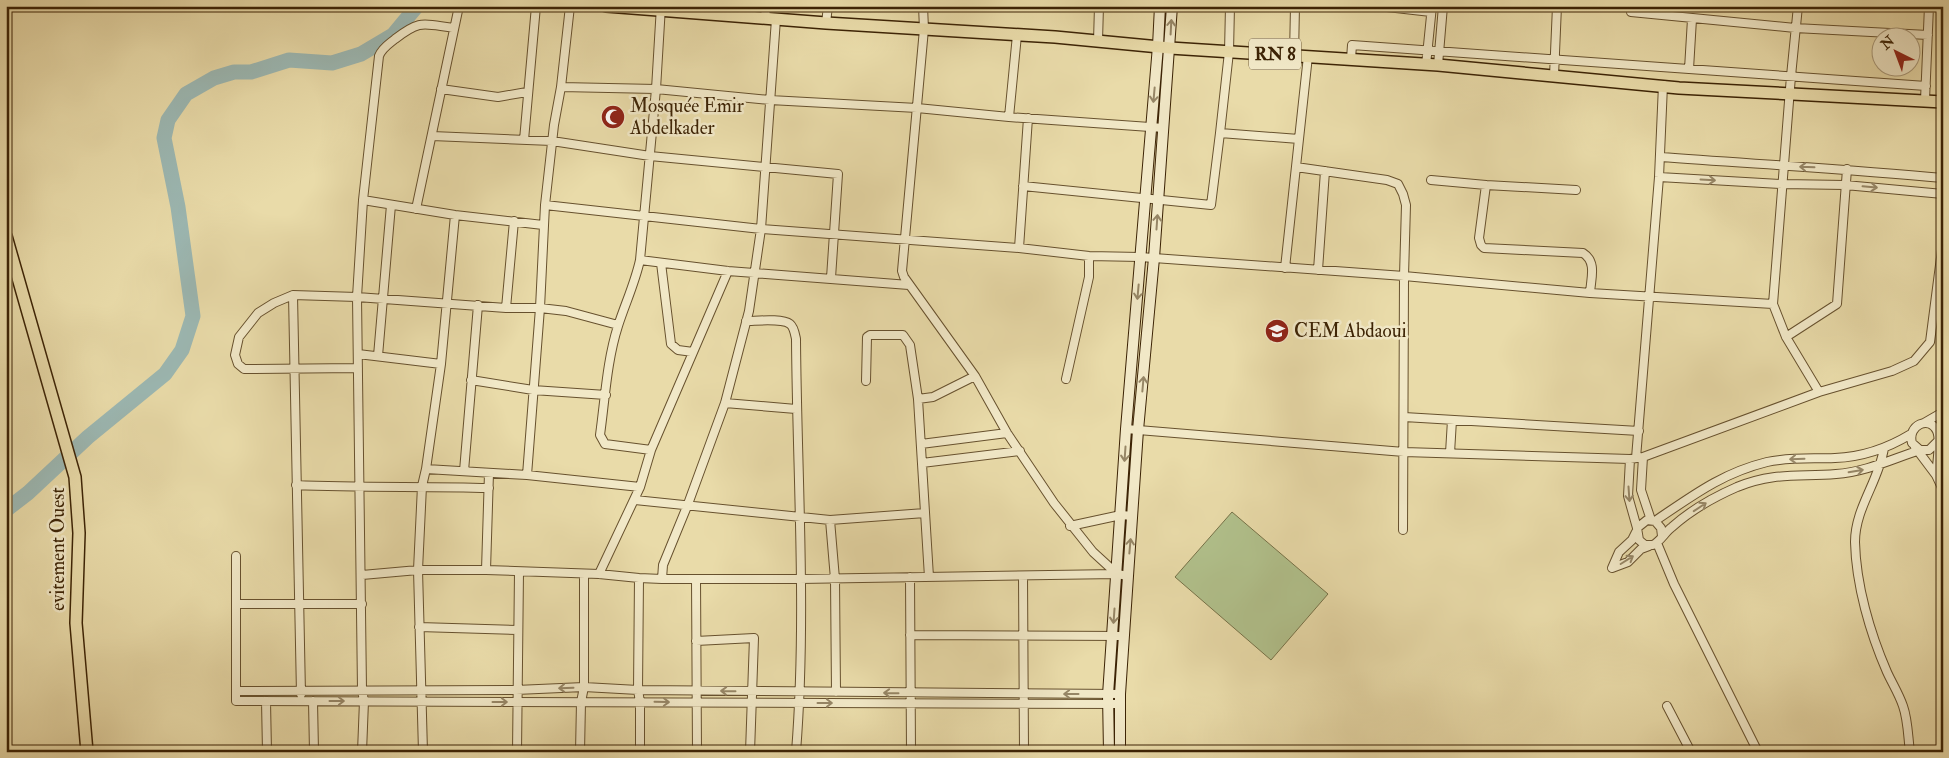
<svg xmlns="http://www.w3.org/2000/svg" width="1949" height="758" viewBox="0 0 1949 758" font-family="'IM FELL Double Pica',serif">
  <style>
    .green { fill: #b1c18c; stroke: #767248 }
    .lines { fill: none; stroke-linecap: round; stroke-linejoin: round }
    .river { stroke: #9cb8b3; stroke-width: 15 }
    .minor-casing { stroke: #67512e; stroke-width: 10 }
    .secondary-casing { stroke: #3c2305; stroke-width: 12 }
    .primary-casing { stroke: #3c2305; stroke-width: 14 }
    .minor { stroke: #f1e8c7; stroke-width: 8 }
    .secondary { stroke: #f1e8c7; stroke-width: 10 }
    .primary { stroke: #e9dba9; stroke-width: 11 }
    .oneway { stroke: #968666 }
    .labels { text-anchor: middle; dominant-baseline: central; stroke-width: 5; stroke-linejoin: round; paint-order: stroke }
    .shield { fill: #f1e8c7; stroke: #725e3f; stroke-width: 1 }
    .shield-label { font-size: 18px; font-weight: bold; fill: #3c2305 }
    .poi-label { font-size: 19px; fill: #3c2305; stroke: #f1e8c7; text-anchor: start }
    .street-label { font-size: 19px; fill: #3c2305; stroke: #f1e8c7 }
  </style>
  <rect width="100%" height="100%" fill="#e9dba9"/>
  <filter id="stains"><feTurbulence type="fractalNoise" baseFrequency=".004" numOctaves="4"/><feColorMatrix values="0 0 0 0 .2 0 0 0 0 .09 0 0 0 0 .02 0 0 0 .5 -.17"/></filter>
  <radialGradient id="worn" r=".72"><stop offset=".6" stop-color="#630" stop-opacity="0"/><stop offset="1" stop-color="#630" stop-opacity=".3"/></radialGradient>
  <!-- green -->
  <path class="green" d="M1232,512L1328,594L1271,660L1175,577Z"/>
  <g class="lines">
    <!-- river -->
    <path class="river" d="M6,510L28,493L88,437L165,374L182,350L193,316L178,207L164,138L168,120L186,94L214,78L234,72H251L289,60L332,63L361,54L393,35L417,6"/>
    <!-- minor casing -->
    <g class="minor-casing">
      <path id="minor" d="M923,6L924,29L902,271L904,277L975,376L1007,433L1054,503L1093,552L1117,574
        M1230,6L1229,52L1220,133L1299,139
        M1378,6L1431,12
        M1798,6L1791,76L1773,304L1786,337L1819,392
        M1631,12L1795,28L1928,35
        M765,18L766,6
        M826,23L828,6
        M1098,41L1099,6
        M1294,55L1295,6
        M1351,59L1352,45L1926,86
        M1426,65L1432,6
        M1438,65L1443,6
        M1689,69L1692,19
        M1554,76L1557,6
        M561,87L656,89L770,100L917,108L1009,117L1164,128
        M441,89L498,97L527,92
        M1925,100L1929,6
        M1009,117L1017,35
        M432,136L552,141L650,156L838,174L831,278
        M524,140L536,6
        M1660,157C1754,164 1848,169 1943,178
        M1296,167L1387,180L1398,184L1403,194L1406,205L1404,276L1403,530
        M1659,177L1782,184L1845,185L1943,194
        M1431,180L1486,185L1576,190
        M1486,185L1479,238L1481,245L1484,248L1583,253C1597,262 1591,278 1590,293
        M1023,186L1211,205L1220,133
        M363,200L455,215L543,225
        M545,205L761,229L1019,248L1089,256L1140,257L1404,276L1590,293L1773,304
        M416,209L459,6
        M1019,248L1028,118
        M640,260L728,271L909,285
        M661,263L671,344L678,350L693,352
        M1285,268L1308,56
        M1318,270L1325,171
        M293,295L301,694
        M506,308L514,221
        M746,321C756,321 782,318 790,324C794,327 795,334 796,339C797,476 807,614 796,752
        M1786,337L1837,304L1847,169
        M358,354L441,364
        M378,356L391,205
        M358,368L244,369L238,364L235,355L239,337L258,313L274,303L293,295L357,297L506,308H540L566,311L618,325
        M1066,379L1089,277V256
        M471,380L533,390L606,395
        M866,381L867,337L870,335H903L910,345L918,399
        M725,403L796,409
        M1404,417L1639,431
        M1924,423L1943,412
        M1126,429L1404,452L1630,459L1643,457L1819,392L1892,371L1914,361L1930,342L1943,242
        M921,444L1007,433
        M1915,447L1936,475C1937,465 1941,440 1937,431C1930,415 1907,425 1912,443L1920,450H1929L1938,441
        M1884,448C1879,481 1855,508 1855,542C1856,585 1870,633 1887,672C1892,683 1899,694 1903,706C1908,720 1908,737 1910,752
        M651,450L605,444L600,435C605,399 607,360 618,326C625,304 635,283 640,260L656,89L661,6
        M1450,453L1452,420
        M1643,457L1641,490L1651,520
        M1636,458L1659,177L1663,85
        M1630,459L1628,496L1637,528
        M922,463L1020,451
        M426,469L527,475L640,487
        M464,471L478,305
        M527,475L540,308L545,205L554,125L561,87L570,6
        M1936,475L1943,490
        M296,485C360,488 424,486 489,488
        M635,500L830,520L925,513
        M830,520L835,579L836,692
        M1655,521C1692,496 1722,473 1767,462C1789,457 1812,459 1835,458C1863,457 1888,448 1911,434
        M1070,526L1121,515L1133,516
        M1636,532L1632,540L1619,552L1612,568L1628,562L1641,549L1649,546
        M1662,536L1661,528L1655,521L1647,520L1637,528L1639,540L1645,545H1653C1661,541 1665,532 1672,527C1691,510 1714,497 1737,487C1774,472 1799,477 1836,474C1866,472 1892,459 1920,450
        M1657,543L1674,584L1758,752
        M236,556V701L1120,704
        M486,570L489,473
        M599,574L640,487L651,450L728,271
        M362,575L418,570H486L599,574L639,578L662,579H800L1117,574L1128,576
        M1023,576L1024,752
        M910,577L911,752
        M929,577L918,399L933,397L975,376
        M639,578L638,690L640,702V752
        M662,579L663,565L688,504L725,403L749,311L761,229L776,19
        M696,579L697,752
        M236,604H362
        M419,627L517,630
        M910,635L1124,636
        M696,641L754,638L750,752
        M237,691L516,690L584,687L638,690L1120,694
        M266,701L267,752
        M313,701L314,752
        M1667,706L1691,752
        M362,752L364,701L362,690L357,297L363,200L379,56C382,48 389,44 395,39C421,19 423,24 454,28
        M423,752L418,570L422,486L426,469L441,364L455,215
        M517,752L519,572
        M580,752L581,702L584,687V574"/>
    </g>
    <!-- secondary casing -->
    <g class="secondary-casing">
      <path id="secondary" d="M1109,752L1108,695L1126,429L1158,46L1160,6
        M1120,752V694L1128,576L1138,430L1154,258L1172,6"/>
    </g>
    <!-- primary casing -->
    <g class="primary-casing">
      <path id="primary" d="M606,6L826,23L1055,37L1170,48L1438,65L1679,88L1943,102
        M6,236L75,477L79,533L76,623L87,752"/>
    </g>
    <!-- minor -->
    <use href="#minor" class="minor"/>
    <!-- secondary -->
    <use href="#secondary" class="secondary"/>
    <!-- primary -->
    <use href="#primary" class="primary"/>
  </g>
  <!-- one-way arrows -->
  <defs><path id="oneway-shaft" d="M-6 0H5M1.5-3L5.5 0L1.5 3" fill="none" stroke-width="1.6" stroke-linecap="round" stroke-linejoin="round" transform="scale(1.25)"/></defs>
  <g class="oneway">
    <use href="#oneway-shaft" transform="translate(1171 27) rotate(-87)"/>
    <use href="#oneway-shaft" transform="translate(1154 95) rotate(95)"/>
    <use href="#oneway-shaft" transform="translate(1807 167) rotate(-178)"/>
    <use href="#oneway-shaft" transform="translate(1708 180) rotate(3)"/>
    <use href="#oneway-shaft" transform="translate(1870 187) rotate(5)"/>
    <use href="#oneway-shaft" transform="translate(1157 222) rotate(-86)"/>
    <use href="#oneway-shaft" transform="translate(1138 292) rotate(95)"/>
    <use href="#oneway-shaft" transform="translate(1143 384) rotate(-85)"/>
    <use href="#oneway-shaft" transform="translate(1125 454) rotate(94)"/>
    <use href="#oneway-shaft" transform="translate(1797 459) rotate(178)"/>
    <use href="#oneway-shaft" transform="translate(1856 471) rotate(-9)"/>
    <use href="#oneway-shaft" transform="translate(1629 494) rotate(86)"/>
    <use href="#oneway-shaft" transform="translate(1700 507) rotate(-34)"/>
    <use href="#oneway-shaft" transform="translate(1130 546) rotate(-85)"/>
    <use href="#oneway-shaft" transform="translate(1627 560) rotate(-32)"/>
    <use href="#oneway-shaft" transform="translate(1114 616) rotate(94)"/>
    <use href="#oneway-shaft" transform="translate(566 688) rotate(178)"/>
    <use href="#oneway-shaft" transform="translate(728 691) rotate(-179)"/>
    <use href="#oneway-shaft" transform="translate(891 693) rotate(-179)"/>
    <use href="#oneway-shaft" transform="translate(1071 694) rotate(-180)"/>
    <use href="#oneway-shaft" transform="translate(337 701)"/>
    <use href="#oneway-shaft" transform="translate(500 702)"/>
    <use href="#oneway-shaft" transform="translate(662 702) rotate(1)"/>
    <use href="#oneway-shaft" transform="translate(825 703)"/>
  </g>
  <!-- icons -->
  <defs>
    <g id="mosque-disc" transform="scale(1.25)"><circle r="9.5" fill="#8f2418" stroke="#f1e8c7"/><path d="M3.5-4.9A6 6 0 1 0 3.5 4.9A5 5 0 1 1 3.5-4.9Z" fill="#fff"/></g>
    <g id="school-disc" transform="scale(1.25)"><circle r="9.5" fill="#8f2418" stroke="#f1e8c7"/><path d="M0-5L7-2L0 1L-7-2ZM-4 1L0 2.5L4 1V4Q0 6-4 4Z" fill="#fff"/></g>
  </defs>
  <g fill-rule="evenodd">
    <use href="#mosque-disc" x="613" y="117"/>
    <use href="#school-disc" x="1277" y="331"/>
  </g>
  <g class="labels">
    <!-- shield labels -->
    <rect class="shield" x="1249" y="38.5" width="52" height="31" rx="4"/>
    <g class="shield-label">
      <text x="1275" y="54">RN 8</text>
    </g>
    <!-- poi labels -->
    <g class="poi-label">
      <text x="630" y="106">Mosquée Emir<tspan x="630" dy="22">Abdelkader</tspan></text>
      <text x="1294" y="331">CEM Abdaoui</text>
    </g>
    <!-- street labels -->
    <g class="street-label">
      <text transform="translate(58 549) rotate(-90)">evitement Ouest</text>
    </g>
  </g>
  <!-- margin -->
  <rect width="1949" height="758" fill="none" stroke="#e9dba9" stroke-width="25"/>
  <rect x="8" y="8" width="1934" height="743" fill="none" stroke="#3c2305" stroke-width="2.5"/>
  <rect x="12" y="12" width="1924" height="733" fill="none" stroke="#3c2305"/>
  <!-- north arrow -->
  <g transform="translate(1896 52) rotate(318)"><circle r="24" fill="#f1e8c7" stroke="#a99979"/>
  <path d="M0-4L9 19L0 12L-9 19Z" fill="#8f2418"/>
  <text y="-8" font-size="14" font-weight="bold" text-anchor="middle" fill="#3c2305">N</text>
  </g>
  <rect width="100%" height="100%" filter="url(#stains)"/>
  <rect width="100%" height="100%" fill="url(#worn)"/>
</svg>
